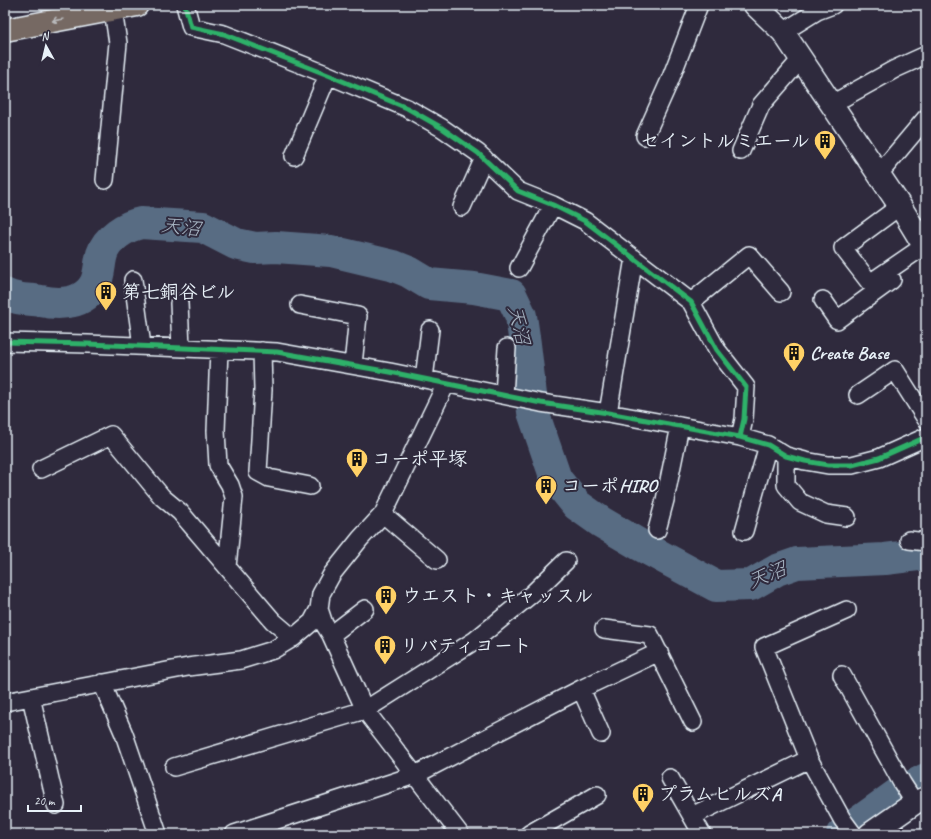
<svg xmlns="http://www.w3.org/2000/svg" width="931" height="839" viewBox="0 0 931 839" font-family="Caveat,'Klee One',sans-serif">
  <style>
    .lines { fill: none; stroke-linecap: round; stroke-linejoin: round }
    .river { stroke: #596c83; stroke-width: 32 }
    .street-casing { stroke: #e8f1f8; stroke-width: 20 }
    .secondary-casing { stroke: #e8f1f8; stroke-width: 25 }
    .highway-casing { stroke: #e8f1f8; stroke-width: 25 }
    .street { stroke: #2f2a3d; stroke-width: 17 }
    .secondary { stroke: #2f2a3d; stroke-width: 22 }
    .highway { stroke: #766964; stroke-width: 22 }
    .cycleway-casing { stroke: #2f2a3d; stroke-width: 8 }
    .cycleway { stroke: #2db169; stroke-width: 5 }
    .oneway { stroke: #babbbd }
    .labels { text-anchor: middle; dominant-baseline: central; stroke-width: 4; stroke-linejoin: round; paint-order: stroke }
    .poi-label { font-size: 19px; font-weight: bold; fill: #e8f1f8; stroke: #2f2a3d; text-anchor: start }
    .water-label { font-size: 20px; font-style: italic; fill: #a8b5c3; stroke: #2f2a3d }
  </style>
  <rect width="100%" height="100%" fill="#2f2a3d"/>
  <filter id="ink" filterUnits="userSpaceOnUse"><feTurbulence type="fractalNoise" baseFrequency=".025" numOctaves="2"/><feDisplacementMap in="SourceGraphic" scale="8" xChannelSelector="R" yChannelSelector="G"/><feConvolveMatrix kernelMatrix="1 2 1 2 8 2 1 2 1" color-interpolation-filters="sRGB"/></filter>
  <g filter="url(#ink)">
    <g class="lines">
      <!-- river -->
      <path class="river" d="M5,294C16,300 29,299 41,301C61,305 84,304 95,284C100,274 99,264 102,254C107,238 126,226 141,223L203,227L236,244L255,248L276,247L331,251L394,266L409,272L429,284L474,288L511,295L521,316L525,344L533,412L556,479L577,505L601,522L640,545L716,586L751,585L777,570L797,563L885,559L926,554
        M842,834L899,793L926,779"/>
      <!-- street casing -->
      <g class="street-casing">
        <path id="street" d="M185,5L191,27L224,34L328,75L407,108L442,128L478,153L518,191L553,205L585,221L691,302L717,350L746,387L744,419L740,437
          M783,32L817,11L833,5
          M832,104L895,69L926,55
          M645,136L670,80L699,5
          M741,151L761,105L801,59
          M294,156L328,75
          M879,174L926,118
          M105,180L118,43L113,10
          M900,206L843,248L870,283L924,246
          M462,207L484,158
          M519,268L553,205
          M133,280L142,346
          M823,300L837,320L892,280
          M691,302L749,255L781,292
          M179,303L181,348
          M300,305L358,316L353,365
          M5,342L88,344L277,352L390,372L541,403L608,413L740,437L768,445L786,456L805,461L828,465H852L879,458L926,437
          M219,349L216,431L218,465L230,485L234,497L227,567
          M262,351L263,390L258,472L269,478L310,486
          M424,379L430,330
          M446,384L383,514L360,539L332,574L321,594L319,609L324,624L331,635L365,710L460,834
          M504,395L507,348
          M858,395L895,370L926,419
          M608,413L634,258
          M786,456V485L800,502L826,514L847,517
          M41,469L111,435L162,497L180,512L273,621L293,638
          M383,514L437,560
          M657,530L665,500L680,426
          M744,531L768,445
          M909,540L926,542
          M847,610L764,647L809,759L842,819L853,834
          M604,629L650,635L693,722
          M331,635L365,609
          M842,675L902,783L911,797L916,802
          M102,683L124,734L158,834
          M581,689L601,734
          M31,697L56,805
          M5,702L188,667L241,660L273,650L293,638L312,622L319,609
          M174,767L365,710L474,641L533,593L566,561
          M670,778L702,834
          M692,816L809,759
          M234,834L415,775L581,689L659,652
          M529,834L597,795"/>
      </g>
      <!-- secondary casing -->
      <g class="secondary-casing">
        <path id="secondary" d="M755,5L783,32L900,206L926,249
          M870,834L916,802L926,798"/>
      </g>
      <!-- highway casing -->
      <g class="highway-casing">
        <path id="highway" d="M5,30L137,5"/>
      </g>
      <!-- street -->
      <use href="#street" class="street"/>
      <!-- secondary -->
      <use href="#secondary" class="secondary"/>
      <!-- highway -->
      <use href="#highway" class="highway"/>
      <!-- cycleway casing -->
      <g class="cycleway-casing">
        <path id="cycleway" d="M185,5L191,27L224,34L328,75L407,108L442,128L478,153L518,191L553,205L585,221L691,302L717,350L746,387L744,419L740,437
          M5,342L88,344L277,352L390,372L541,403L608,413L740,437L768,445L786,456L805,461L828,465H852L879,458L926,437"/>
      </g>
      <!-- cycleway -->
      <use href="#cycleway" class="cycleway"/>
    </g>
    <!-- one-way arrows -->
    <defs><path id="oneway-shaft" d="M-6 0H5M1.5-3L5.5 0L1.5 3" fill="none" stroke-width="1.6" stroke-linecap="round" stroke-linejoin="round"/></defs>
    <use class="oneway" href="#oneway-shaft" transform="translate(58 20) rotate(170)"/>
  </g>
  <!-- icons -->
  <defs>
    <g id="building-pin" transform="scale(1.15)"><path d="M0 17L-7.5 6A9.5 9.5 0 1 1 7.5 6Z" fill="#ffd166" stroke="#2f2a3d"/><path d="M-4-6H4V6H1V3H-1V6H-4ZM-2.5-4.3h1.7v1.8h-1.7ZM.8-4.3h1.7v1.8H.8ZM-2.5-1h1.7V.8h-1.7ZM.8-1h1.7V.8H.8Z" fill="#111"/></g>
  </defs>
  <g fill-rule="evenodd">
    <use href="#building-pin" x="825" y="141"/>
    <use href="#building-pin" x="106" y="292"/>
    <use href="#building-pin" x="794" y="353"/>
    <use href="#building-pin" x="357" y="459"/>
    <use href="#building-pin" x="546" y="486"/>
    <use href="#building-pin" x="386" y="596"/>
    <use href="#building-pin" x="385" y="646"/>
    <use href="#building-pin" x="643" y="794"/>
  </g>
  <g class="labels">
    <!-- poi labels -->
    <g class="poi-label">
      <text x="810" y="141" text-anchor="end">セイントルミエール</text>
      <text x="122" y="292">第七銅谷ビル</text>
      <text x="810" y="353">Create Base</text>
      <text x="372" y="459">コーポ平塚</text>
      <text x="562" y="486">コーポHIRO</text>
      <text x="402" y="596">ウエスト・キャッスル</text>
      <text x="400" y="646">リバティコート</text>
      <text x="658" y="794">プラムヒルズA</text>
    </g>
    <!-- water labels -->
    <g class="water-label">
      <text transform="translate(181 227) rotate(7)">天沼</text>
      <text transform="translate(519 325) rotate(77)">天沼</text>
      <text transform="translate(767 575) rotate(-22)">天沼</text>
    </g>
  </g>
  <!-- margin -->
  <rect width="931" height="839" fill="none" stroke="#2f2a3d" stroke-width="20"/>
  <rect x="10" y="10" width="911" height="819" fill="none" stroke="#e8f1f8" stroke-width="1.5" filter="url(#ink)"/>
  <!-- north arrow -->
  <g transform="translate(46 46) rotate(352)" stroke="#2f2a3d" stroke-width="3" paint-order="stroke">
  <path d="M0-3L7 15L0 10L-7 15Z" fill="#e8f1f8"/>
  <text y="-6" font-size="11" font-weight="bold" text-anchor="middle" fill="#e8f1f8">N</text>
  </g>
  <!-- scale -->
  <path d="M28 805v6h53v-6" fill="none" stroke="#e8f1f8" stroke-width="2"/>
  <text x="34" y="805" font-size="12" fill="#e8f1f8" stroke="#2f2a3d" stroke-width="3" paint-order="stroke">20 m</text>
</svg>
